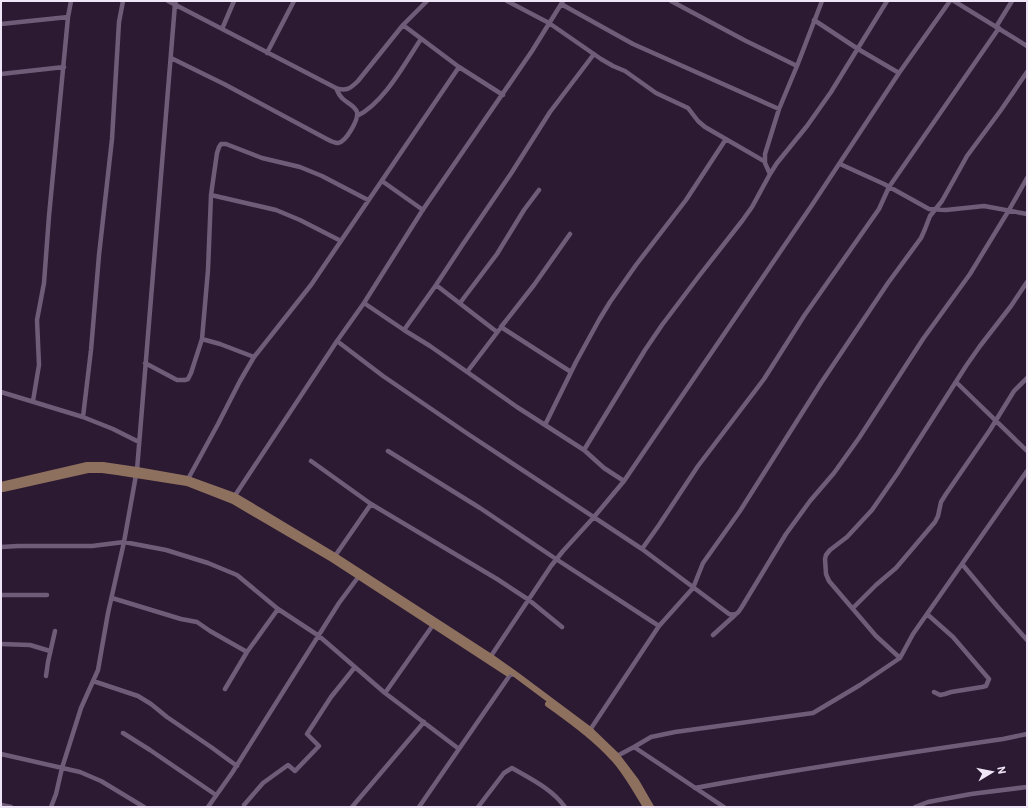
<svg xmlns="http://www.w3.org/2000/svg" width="1028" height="808" viewBox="0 0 1028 808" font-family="Barlow,sans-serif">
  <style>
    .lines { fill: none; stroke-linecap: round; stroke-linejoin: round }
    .minor { stroke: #6f5c78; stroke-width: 4.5 }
    .secondary { stroke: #8e705f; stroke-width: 6 }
  </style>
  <rect width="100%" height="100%" fill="#2b1a32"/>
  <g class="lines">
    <!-- minor -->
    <path class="minor" d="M168,1L336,88C346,92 351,88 358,81L403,25L427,1
      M507,1L549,23L601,59L613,66L625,71L656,93L688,108L698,121L705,127L764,161
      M671,1L746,41L797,66
      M954,1L1027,46
      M561,4L633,44L779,109
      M814,20L858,49L899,73
      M1,24L68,17
      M403,25L459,67L503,95
      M996,27L1012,1
      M222,29L234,1
      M267,53L294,1
      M171,58L224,84L323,137C327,139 333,143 338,143C346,142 359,119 357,112C355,106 347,103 343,99C339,96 338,92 336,88
      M1,74L64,67
      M357,116C384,103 405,63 421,39
      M840,164L884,184L929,209L946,210L984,206L1027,214
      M770,174L765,163V154L779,109L797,66L822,1
      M382,181L423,210
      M211,195L276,210L300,220L341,241
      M570,234L534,285L501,327L571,372
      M436,285L497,332
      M364,303L404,330L430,346L517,407L584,450L604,468L624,481
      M460,303L497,254L524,210L539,190
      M404,330L436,285L463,244L512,172L550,112L594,54
      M202,339L220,344L254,357
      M337,341L383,376L468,434L642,549L729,614C738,616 739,611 743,605L786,534L810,501L834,473L859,438L923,339L970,274L1009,210L1027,178
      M145,363L177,380H185L188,379L191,373L202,339L208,270L211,195L217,153L219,147L221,144H226L262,158L300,167L322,176L368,200
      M467,372L499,330
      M956,382L1027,451
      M1,392L83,417L113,429L139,442
      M33,401L39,365L37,320L44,283L49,216L68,17L71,1
      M83,417L91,350L99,255L112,139L119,22L123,1
      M545,425L576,362L599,320L610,302L636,265L686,200L726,139
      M584,450L645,350L662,325L699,276L742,221L752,207L770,174L777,163L807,126L831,92L887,1
      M388,451L480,508L556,559L659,626
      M311,461L371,504L497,579L529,600L562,627
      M137,470L175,4L176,1
      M188,479L218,424L240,381L254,357L311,285L459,67
      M234,497L337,341L364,303L422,211L532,51L563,1
      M1,547L18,546H92L124,542L166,550L208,563L237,575L278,609L319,636L385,693L459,749
      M642,549L659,525L698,466L764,379L804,316L879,209L889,187L999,28
      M335,556L371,504
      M962,564L997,606L1027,640
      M1,595H47
      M112,598L181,619L197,622L210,631L247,652
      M853,608L876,585L896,568L935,522L938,516L941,502L946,494L990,430L1014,391L1027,378
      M927,614L953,637L989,679L986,686L982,687L951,692L945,694L940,695L934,692
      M713,635L735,615
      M1,644L30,645L50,651
      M900,658L876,636L829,581L826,574L825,559L826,555L830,550L847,537L872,510L897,474L966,366L980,346L1011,306L1027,282
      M489,659L551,566L563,551L594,517L624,481L812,205L899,73L950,1
      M46,676L48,662L55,631
      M93,681L138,696L151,704L167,717L211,747L237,766
      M225,689L247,652L278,609
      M385,693L433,625
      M590,730L659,626L693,588L703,563L740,511L821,383L888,283L921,238L925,229L930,216L942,201L967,156L1001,110L1027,72
      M123,733L150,750L216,795
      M634,747L724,807
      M1,754L80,772L101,781L144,807
      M617,756L634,747L651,737L675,732L813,713L860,685L900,658L913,634L1027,471
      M695,788C797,769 900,754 1003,739L1027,734
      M1,805L11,807
      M244,805L263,783L288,765L295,771L319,746L307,734L331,697L355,667
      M51,807L56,794L62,768L81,708L98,670L108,613L124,542L136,475
      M208,807L232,773L339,603L359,576
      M352,807L424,722
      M419,807L510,675L515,674
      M478,807L504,773L512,768C531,779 552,789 565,807
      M915,807L928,802L971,794L1027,787"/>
    <!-- secondary -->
    <path class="secondary" d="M1,485L87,465H103L137,470L188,479L235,496L335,556L491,657L515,674L590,730L617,756L636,781L651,807
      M3,489L88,470H102L117,472L187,483L233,501L332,559L507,673
      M548,704C571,721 594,737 613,758C625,770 637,792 646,807"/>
  </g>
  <!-- border -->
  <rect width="1028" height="808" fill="none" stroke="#f1e6f7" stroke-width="4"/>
  <!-- north arrow -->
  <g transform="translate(992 772) rotate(80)" stroke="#2b1a32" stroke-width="3" paint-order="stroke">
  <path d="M0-3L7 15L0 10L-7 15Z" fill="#f1e6f7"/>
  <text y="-6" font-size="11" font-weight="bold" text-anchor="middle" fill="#f1e6f7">N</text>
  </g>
</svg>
